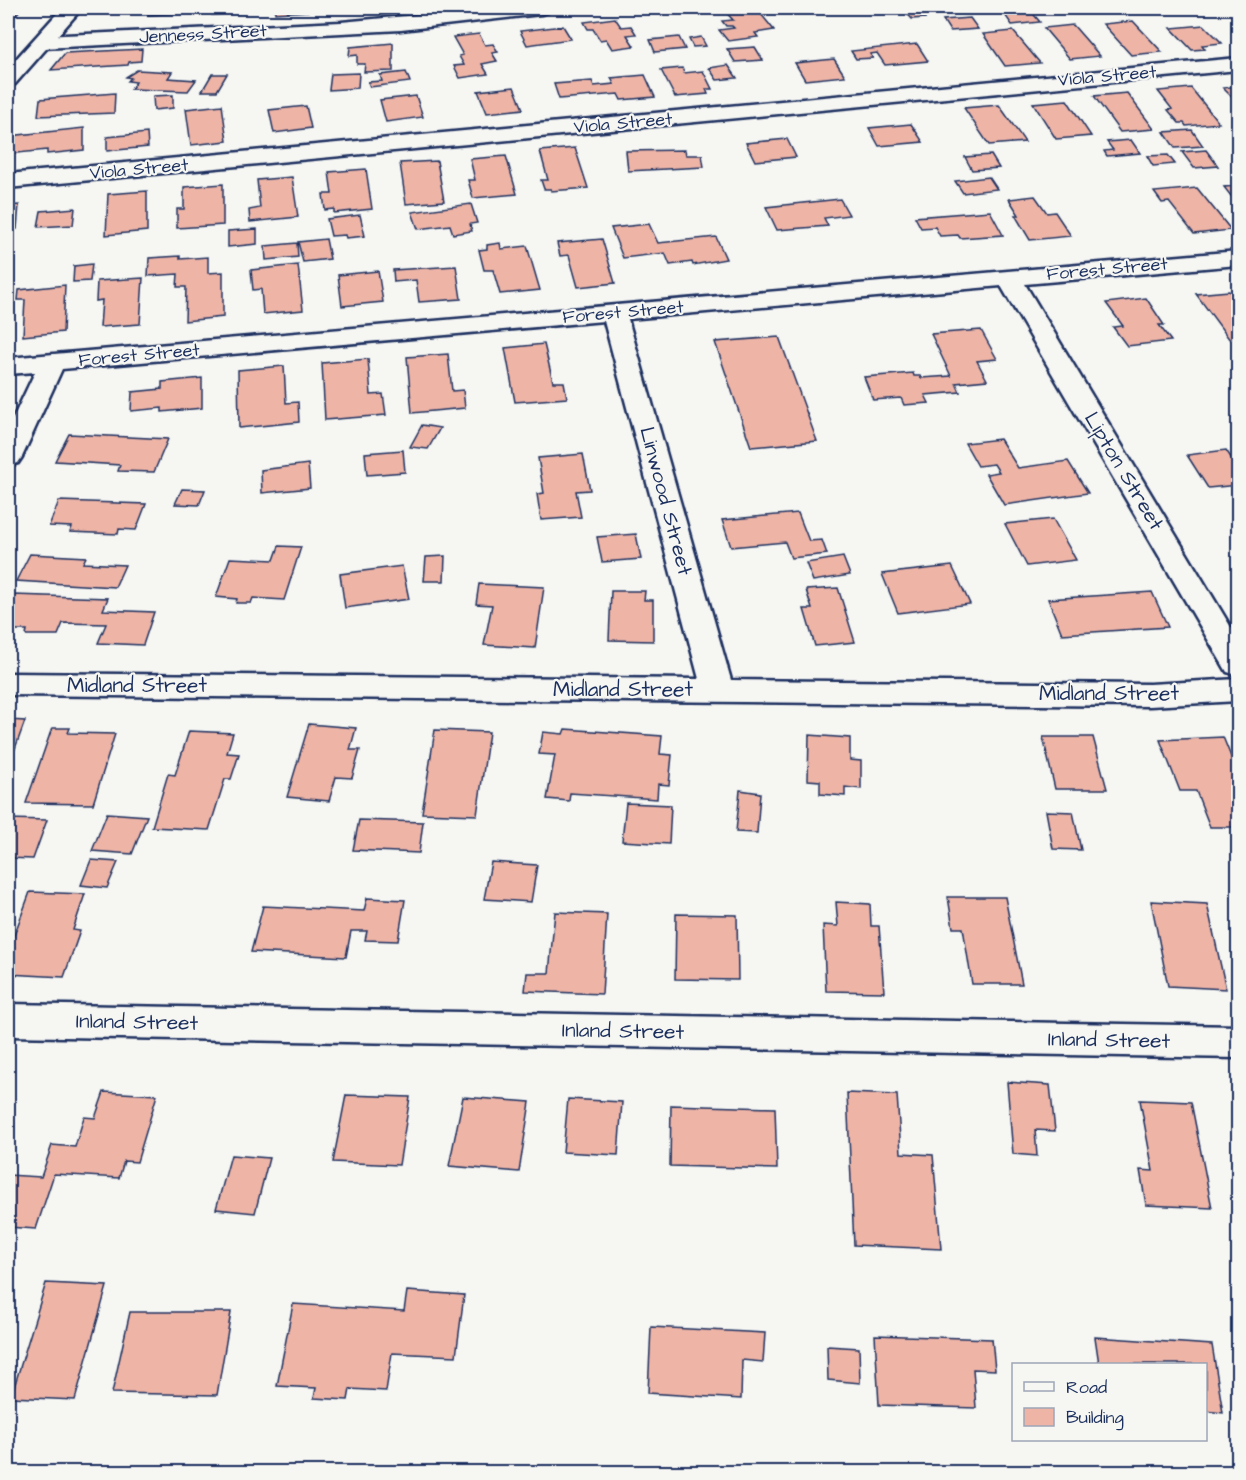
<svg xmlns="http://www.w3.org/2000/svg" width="1246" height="1480" viewBox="0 0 1246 1480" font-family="'Architects Daughter',sans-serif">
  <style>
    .building { fill: #eeb4a6; stroke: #1b2f5e; stroke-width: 1.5 }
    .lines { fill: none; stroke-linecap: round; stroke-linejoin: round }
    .minor-casing { stroke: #1b2f5e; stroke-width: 5 }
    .major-casing { stroke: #1b2f5e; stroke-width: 5 }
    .minor { fill: #f6f6f2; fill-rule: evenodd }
    .major { fill: #f6f6f2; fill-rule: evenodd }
    .labels { text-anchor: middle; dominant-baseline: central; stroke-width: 4.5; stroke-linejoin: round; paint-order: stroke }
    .far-street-label { font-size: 18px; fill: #1b2f5e; stroke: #f6f6f2 }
    .street-label { font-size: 21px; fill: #1b2f5e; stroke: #f6f6f2 }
  </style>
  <rect width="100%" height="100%" fill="#f6f6f2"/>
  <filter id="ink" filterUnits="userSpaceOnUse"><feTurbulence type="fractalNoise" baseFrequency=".0167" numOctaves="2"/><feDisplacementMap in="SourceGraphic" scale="12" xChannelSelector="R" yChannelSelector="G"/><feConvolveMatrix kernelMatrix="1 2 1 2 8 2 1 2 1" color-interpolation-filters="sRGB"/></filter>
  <g filter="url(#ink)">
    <!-- building -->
    <path class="building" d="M8,8H22L11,20H8Z
      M149,8H186V13L148,15Z
      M212,8H245L244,13L212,15Z
      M275,8H308V11L275,13Z
      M722,8H756L774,30L755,33L758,37L728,41L719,30L734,28L732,26H726L722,21L733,20Z
      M917,8L925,18L912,19L904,10Z
      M1131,8H1162L1164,10L1135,12Z
      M1030,10L1040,22L1012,25L1003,12Z
      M615,18L621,27L631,26L636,34L627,35L634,46L612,49L606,39L600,40L593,29H588L584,22Z
      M970,18L978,29L950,31L943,20Z
      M1133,21L1162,52L1131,55L1103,24Z
      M1073,25L1100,56L1070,59L1044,28Z
      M1204,25L1222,43L1202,45L1205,49L1192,50L1171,28Z
      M563,26L571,39L527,45L520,31Z
      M1013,31L1040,63L1005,66L983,34Z
      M479,34L485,45L493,44L498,52L492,53L497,61L482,64L488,74L460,78L454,66L464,65L459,56L463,55L453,37Z
      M679,37L685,49L655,52L650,40Z
      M701,37L706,46L693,47L689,39Z
      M393,43V71L364,72L365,64H357V55L349,56L350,47Z
      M917,44L928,61L885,65L877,53L870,54L873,58L856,59L851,51Z
      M755,47L763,60L735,62L727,49Z
      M142,49L141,61L129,62L128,65L51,70L65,53Z
      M834,59L845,76L805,80L795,63Z
      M728,65L737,78L717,80L709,68Z
      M682,68L684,73L703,71L712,89H706L708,94L675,97L661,70Z
      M137,70L172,72L168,78L196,80L188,91L131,89L136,82L128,81L131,78L126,77Z
      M406,72L410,82L370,87L368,82L382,81L380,75Z
      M359,73L358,88L329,90L331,74Z
      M212,74H227L217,91H202Z
      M645,75L655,97L621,100L618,94L559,99L554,84L592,81L594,86L614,84L611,78Z
      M1238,86V103L1223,88Z
      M514,87L523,109L487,113L478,91Z
      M1191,88L1219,123L1186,126L1184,123H1179L1168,110L1172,109L1158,91Z
      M115,93L114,113L38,116L40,99Z
      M1127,93L1154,129L1120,132L1094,96Z
      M173,95V108L154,110L153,96Z
      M416,96L423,117L386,122L380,100Z
      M1067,100L1091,136L1056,139L1033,103Z
      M222,105L227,141L191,145L186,109Z
      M999,105L1025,142L989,145L964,108Z
      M306,106L311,128L274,133L269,110Z
      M911,124L923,142L879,146L869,128Z
      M84,128V150L47,154V150L8,154L9,136Z
      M1192,130L1203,146L1175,148L1164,132Z
      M147,133L148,147L107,151V137Z
      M787,139L796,157L755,161L746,143Z
      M1131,140L1140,153L1107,156L1104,151L1113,150L1107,142Z
      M575,148L588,188L551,191V189H544L541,180H548L540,151Z
      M685,150L686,155H702L704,167L628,171L626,151Z
      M1206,150L1218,166L1194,168L1182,152Z
      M991,155L999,168L972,170L965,157Z
      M1168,155L1175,164L1153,166L1147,156Z
      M506,156L517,194L473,198L468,180H475L470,159Z
      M437,161L444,201L406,204L400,163Z
      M366,169L372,209L334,213V209L325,210L323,194H332L329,172Z
      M292,177L298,217L250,222L249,210L260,208L257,180Z
      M989,177L997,189L963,193L955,181Z
      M223,184V225L177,228V209H184V187Z
      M1238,186V205L1224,187Z
      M1197,188L1231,230L1194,234L1169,202L1162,203L1154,192Z
      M147,191V231L106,235L108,194Z
      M1035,196L1047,213L1055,212L1071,236L1030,240L1015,215H1019L1009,199Z
      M840,199L849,215L824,218L828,226L777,230L766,207Z
      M471,204L477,223L470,224L472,231L453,234L450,225L418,229L412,212Z
      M19,205L17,229H8V206Z
      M75,208L73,225L38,227L41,211Z
      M990,211L1003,235L960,238L958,235L940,236L935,227L921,228L915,217Z
      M360,215L365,236L346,238L345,235L331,236L327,219Z
      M649,224L658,243L716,237L726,259L693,265L692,262L670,265L665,253L623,258L611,228Z
      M257,229V244L228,247V231Z
      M326,239L330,259L303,262L298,242Z
      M602,239L615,283L578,287L569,255L560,256L557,243Z
      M297,243L298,257L266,260L265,246Z
      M500,243L501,249L527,246L540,290L500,294L493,270H484L479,250L487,249V245Z
      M180,256V259L208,257V273L223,272V317L185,321L186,287H177L178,274L148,276L149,258Z
      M92,264L90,281L73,282L74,266Z
      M298,265L303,310L263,314L261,289L253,290L251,270Z
      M456,266L461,299L419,302L416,280L394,282L393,270Z
      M378,271L383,302L342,306L338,275Z
      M143,278L140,324L100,327L102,300L96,301L97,281Z
      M65,285L63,332L23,336L25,300H18L19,290Z
      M1229,291L1238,303V339L1230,340L1196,294Z
      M1146,298L1164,325H1159L1171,341L1127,346L1113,327L1123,326L1106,303Z
      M981,330L997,359L977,361L987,380L956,383L960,392L925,395L929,403L904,405L901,398L873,400L864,377L913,373L914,376H920L921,378L951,376L931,334Z
      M779,337L817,441L751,447L715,342Z
      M544,344L553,382H564L567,398L515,402L505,348Z
      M448,354L452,391L463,390L465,408L412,413L407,357Z
      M368,359L371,395L383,394L386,415L325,420L322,363Z
      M284,366L286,403L298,402L299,422L239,428L238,370Z
      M202,378V408L162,412V408L131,411L132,392L162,389V382Z
      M422,425L440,428L428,449L410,447Z
      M69,434L168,439L154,472L118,471L120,465L55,461Z
      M1000,439L1018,468L1068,461L1088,493L1004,505L986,474L999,472L994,464L978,466L965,443Z
      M403,450L405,472L367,475L365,453Z
      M1226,450L1238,468V485L1208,488L1187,455Z
      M583,454L590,490L576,491L581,517L541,520L537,494L544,493L538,458Z
      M308,464L310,488L262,493L261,470Z
      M182,489L205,490L199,505L175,504Z
      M59,501L146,504L136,530L119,529L118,534L70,532L72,527L49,526Z
      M798,513L809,541L822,540L827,554L791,558L785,542L731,547L722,520Z
      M1053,519L1076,560L1027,566L1005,524Z
      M636,534L641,559L602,562L597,537Z
      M279,546L301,547L284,600L253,598L251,603H236L237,599L216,597L230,558L274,560Z
      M30,554L86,557L83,563L125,565L115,587L16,581Z
      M445,556L444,581H424L426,557Z
      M843,557L850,575L813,581L806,563Z
      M402,566L409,599L345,608L340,574Z
      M952,566L970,604L898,613L882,574Z
      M479,584L544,587L535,648L484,645L492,605L476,604Z
      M838,588L855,642L815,646L804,609H812L806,590Z
      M611,591H645L644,600H653V641L609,640Z
      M1152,592L1168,627L1062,634L1048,599Z
      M13,595L108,598L103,610L154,612L143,645L98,643L106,624L63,623L58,635H26L27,630H8V606Z
      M8,720L25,721L8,768Z
      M309,724L356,728L350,750H360L352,778L336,777L329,801L287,797Z
      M52,728H70L68,733L115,734L93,804L26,803Z
      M565,729L662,736L660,754L672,755L669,785L658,784L657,799L570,793L569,801L547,799L555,755L539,754L543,732L563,734Z
      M435,730L489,732L477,815L422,813Z
      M189,731L233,733L227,753L239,754L231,779H225L209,830L152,827L168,774L175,775Z
      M809,735L850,738V760L861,761V789L845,787V796L820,794V781L808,780Z
      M1043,737H1093L1107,789H1055Z
      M1223,737L1238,774V827H1210L1196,791H1180L1160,740Z
      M740,790L760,793L757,833L736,832Z
      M626,803L671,805L669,844L622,841Z
      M1046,811L1073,812L1081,850L1053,849Z
      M107,813L147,816L132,854L92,851Z
      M8,819L47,820L33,859L8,858Z
      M359,820L423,822L419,853L353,850Z
      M91,860L118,862L107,888L81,885Z
      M491,862L537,865L531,902L484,899Z
      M30,892L85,894L73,930L80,931L64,977L8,974V952Z
      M948,897H1005L1022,984H972L963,928H953Z
      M367,898L405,900L398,941L365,940L367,931H351L346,957L251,952L263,906L364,911Z
      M1151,901L1207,904L1226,989L1168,986Z
      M836,902L870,904L871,926H879L884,992L826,991L823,925L838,926Z
      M555,912L607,914L602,994L525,991L527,973H549Z
      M676,914L737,915L738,980L675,979Z
      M1007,1082L1050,1085L1055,1131L1035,1130L1037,1156L1013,1154Z
      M104,1092L157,1095L137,1162L124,1161L119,1178L54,1174L36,1229L8,1227V1175L41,1177L52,1145L75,1147L84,1117L95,1118Z
      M847,1093L897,1095L901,1153L933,1155L941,1249L854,1245Z
      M346,1095L410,1097L399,1165L333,1162Z
      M463,1097L530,1102L519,1172L449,1166Z
      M568,1099L622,1102L618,1155L563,1152Z
      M1140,1100L1191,1102L1212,1208L1146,1205L1140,1170L1153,1171Z
      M671,1105L775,1108L777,1169L670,1166Z
      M231,1155L269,1158L255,1213L216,1209Z
      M46,1283L107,1286L75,1400L11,1397Z
      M407,1291L464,1295L456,1356L392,1353L386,1391L350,1389L348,1400L314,1398L316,1388L277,1386L293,1304L404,1311Z
      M130,1312H231L217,1395L112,1393Z
      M651,1327L765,1333L763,1362L742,1360L741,1399L648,1393Z
      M875,1335L992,1339L995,1370L973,1369L976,1408L879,1405Z
      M1095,1337L1212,1345L1223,1413L1206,1411V1364H1099Z
      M827,1346L859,1348L860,1383L828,1380Z"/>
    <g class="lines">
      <!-- minor casing -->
      <g class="minor-casing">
        <path id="minor" d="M493,8H551L548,12L541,14L401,30L43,48L36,46L33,42L36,38L43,36L341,22Z
          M1238,58V70L8,188V174Z
          M1238,251V265L1025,284L1238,639V675L1227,672L1001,286L628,319L731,680L1150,684L1238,679V701L1150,706L8,695V673L699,679L604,321L62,369L22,457L18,463L8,466V429L35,372L8,374V358Z
          M8,1004L1238,1026V1058L8,1036Z"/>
      </g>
      <!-- major casing -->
      <g class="major-casing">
        <path id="major" d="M62,8H82L15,84L8,86V68Z"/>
      </g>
      <!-- minor -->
      <use href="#minor" class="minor"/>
      <!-- major -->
      <use href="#major" class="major"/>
    </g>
  </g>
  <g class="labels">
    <!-- far-street labels -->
    <g class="far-street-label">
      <text transform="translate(203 34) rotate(-3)">Jenness Street</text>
      <text transform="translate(1107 76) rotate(-5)">Viola Street</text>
      <text transform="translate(623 123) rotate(-5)">Viola Street</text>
      <text transform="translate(139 169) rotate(-5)">Viola Street</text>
      <text transform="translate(1107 269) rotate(-5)">Forest Street</text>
      <text transform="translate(623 312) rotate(-5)">Forest Street</text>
      <text transform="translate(139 355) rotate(-5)">Forest Street</text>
    </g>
    <!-- street labels -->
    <g class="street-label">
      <text transform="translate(1124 471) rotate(59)">Lipton Street</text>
      <text transform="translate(666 501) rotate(75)">Linwood Street</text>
      <text x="137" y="685">Midland Street</text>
      <text x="623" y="689">Midland Street</text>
      <text x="1109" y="693">Midland Street</text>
      <text transform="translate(137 1022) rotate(1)">Inland Street</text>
      <text transform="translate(623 1031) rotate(1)">Inland Street</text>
      <text transform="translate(1109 1040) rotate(1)">Inland Street</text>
    </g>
  </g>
  <!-- margin -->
  <rect width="1246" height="1480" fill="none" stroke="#f6f6f2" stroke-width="30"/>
  <rect x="15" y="15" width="1216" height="1450" fill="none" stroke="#1b2f5e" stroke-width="2" filter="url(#ink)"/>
  <!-- legend -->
  <rect x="1012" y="1363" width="195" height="78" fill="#f6f6f2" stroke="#9ea6b7" stroke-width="1.5"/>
  <rect x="1024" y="1382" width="30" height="9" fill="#f6f6f2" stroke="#9ea6b7" stroke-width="1.5"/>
  <text x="1066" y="1393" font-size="18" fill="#1b2f5e">Road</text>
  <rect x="1024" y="1408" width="30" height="18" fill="#eeb4a6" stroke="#9ea6b7" stroke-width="1.5"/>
  <text x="1066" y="1423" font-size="18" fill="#1b2f5e">Building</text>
</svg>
